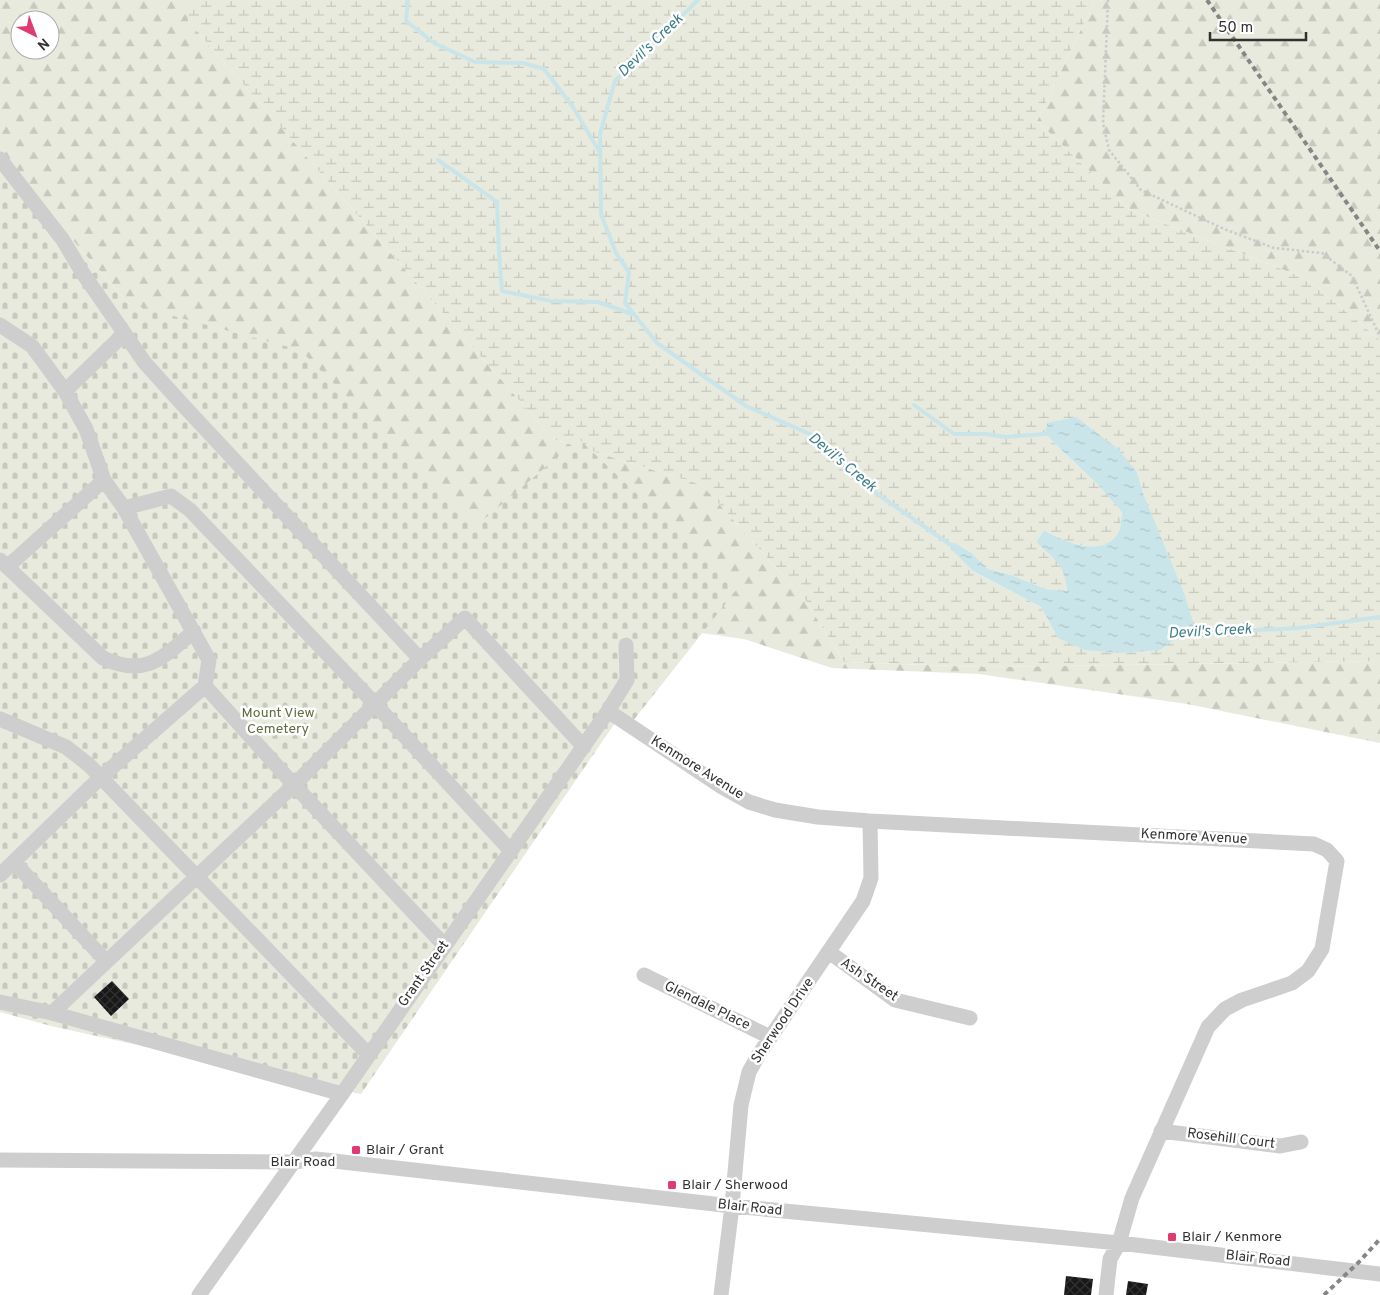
<svg xmlns="http://www.w3.org/2000/svg" width="1380" height="1295" viewBox="0 0 1380 1295" font-family="Overpass,sans-serif">
  <style>
    .forest { fill: url(#forest-firs); fill-rule: evenodd }
    .wetland { fill: url(#wetland-marsh); fill-rule: evenodd }
    .cemetery { fill: url(#cemetery-stones) }
    .water { fill: url(#water-ripples) }
    .lines { fill: none; stroke-linecap: round; stroke-linejoin: round }
    .stream { stroke: #cae5ea; stroke-width: 4 }
    .building { fill: url(#building-cross-hatch) }
    .path { stroke: #cbcbcb; stroke-width: 2.5; stroke-dasharray: 2.5 2.5; stroke-linecap: butt }
    .minor { stroke: #cecece; stroke-width: 15 }
    .rail { stroke: #868686; stroke-width: 4; stroke-dasharray: 5 4; stroke-linecap: butt }
    .poi-dot { fill: #e03b6f; stroke: #fff; stroke-width: 2 }
    .labels { text-anchor: middle; dominant-baseline: central; stroke-width: 5; stroke-linejoin: round; paint-order: stroke }
    .park-label { font-size: 14px; fill: #5f6c3f; stroke: #fff }
    .street-label { font-size: 14px; fill: #313131; stroke: #fff }
    .poi-label { font-size: 14px; fill: #313131; stroke: #fff; text-anchor: start }
    .water-label { font-size: 15px; font-style: italic; fill: #3f7f8b; stroke: #fff }
  </style>
  <defs>
    <pattern id="forest-firs" width="22" height="20" patternUnits="userSpaceOnUse" patternTransform="scale(1.25)"><rect width="22" height="20" fill="#e7eadd"/><path d="M5 1l3.5 6h-7zM16 11l3.5 6h-7z" fill="#c7c9be"/></pattern>
    <pattern id="wetland-marsh" width="20" height="14" patternUnits="userSpaceOnUse" patternTransform="scale(1.25)"><rect width="20" height="14" fill="#e7eadd"/><path d="M1 5h8M5 5V1M11 12h8M15 12V8" fill="none" stroke="#c7c9be"/></pattern>
    <pattern id="cemetery-stones" width="16" height="16" patternUnits="userSpaceOnUse" patternTransform="scale(1.25)"><rect width="16" height="16" fill="#e7eadd"/><path d="M2 7V4a2 2 0 0 1 4 0v3zM10 15v-3a2 2 0 0 1 4 0v3z" fill="#c7c9be"/></pattern>
    <pattern id="water-ripples" width="26" height="14" patternUnits="userSpaceOnUse" patternTransform="scale(1.25)"><rect width="26" height="14" fill="#cae5ea"/><path d="M2 4q2-2 4 0t4 0M15 11q2-2 4 0t4 0" fill="none" stroke="#aec5c9"/></pattern>
    <pattern id="building-cross-hatch" width="8" height="8" patternUnits="userSpaceOnUse" patternTransform="scale(1.25)"><rect width="8" height="8" fill="#181818"/><path d="M0 0l8 8M0 8l8-8" fill="none" stroke="#313131"/></pattern>
  </defs>
  <rect width="100%" height="100%" fill="#fff"/>
  <!-- forest -->
  <path class="forest" d="M0,0H188V21L553,439L702,485L806,601L844,662L982,667L1380,661V743L1187,704L979,674L832,668L744,639L701,633L476,526L129,304L0,158ZM20,20H50V50H20Z
    M1095,0H1380V340L1307,279L1130,210L1037,121Z"/>
  <!-- wetland -->
  <path class="wetland" d="M188,0H1095L1037,121L1130,210L1307,279L1380,340V661L982,667L844,662L806,601L702,485L553,439L188,21ZM1045,434L1137,472L1144,496L1058,638L1041,607L973,571V554L988,569L1011,575L1046,589L1067,592L1065,573L1056,560L1036,542L1044,530C1063,541 1106,560 1119,531C1121,526 1121,517 1122,511L1099,486Z"/>
  <!-- cemetery -->
  <path class="cemetery" d="M0,158L129,304L300,350L476,526L579,439L737,589L629,726L617,720L361,1094L51,1026L0,1012Z"/>
  <!-- water -->
  <path class="water" d="M1076,417L1118,449L1137,472L1144,496L1184,593L1194,625L1160,650L1120,653L1085,650L1058,638L1041,607L973,571L951,549L953,542L973,554L988,569L1011,575L1046,589L1067,591C1065,564 1055,560 1036,542L1044,530C1063,541 1105,560 1119,531C1121,526 1121,517 1122,512L1099,486L1045,434L1047,423Z"/>
  <g class="lines">
    <!-- stream -->
    <path class="stream" d="M408,0L406,21L434,43L475,62L523,63L544,69L573,107L599,151
      M698,0L615,81L600,134L601,214L616,253L629,272L625,303L657,343L746,406L812,435L876,493L955,548
      M438,160L497,202L499,253L502,291L551,301L598,302L632,314
      M914,405L954,434H986L1005,437L1045,434
      M1179,634L1299,628L1380,617"/>
  </g>
  <!-- building -->
  <path class="building" d="M112,981L129,999L111,1016L94,997Z
    M1066,1276L1093,1279L1091,1295H1064Z
    M1128,1281L1148,1284L1146,1295H1126Z"/>
  <g class="lines">
    <!-- path -->
    <path class="path" d="M1108,0L1103,123L1109,150L1141,190L1224,229L1274,248L1322,253L1352,276L1380,337"/>
    <!-- minor -->
    <path class="minor" d="M0,159L63,240L82,272L145,363L182,404L420,659
      M0,325L32,346L65,391L86,429L104,480L124,508L209,660L205,686L294,785L445,946
      M65,391L124,334
      M124,508L171,496L190,510L375,704L511,851
      M0,560L103,658C145,678 163,658 194,631
      M7,567L104,480
      M608,711L722,787L749,802L775,810L818,817L870,821L1314,844L1327,850L1337,861L1322,949L1308,971L1292,983L1242,1000L1225,1009L1208,1027L1132,1198L1119,1243L1110,1259L1106,1295
      M0,719L66,747L89,765L368,1054
      M14,862L106,961
      M0,875L101,777L205,686
      M829,952L895,1000L970,1018
      M644,975L770,1037
      M0,1002L52,1013L342,1094
      M52,1013L294,785L420,659L465,618L584,747
      M1161,1131L1280,1146L1301,1142
      M0,1160L294,1162L316,1159L732,1206L1119,1243L1380,1274
      M199,1295L342,1094L608,711L627,680L626,645
      M721,1295L732,1206L741,1105L749,1072L759,1054L863,901L871,878L870,821"/>
    <!-- rail -->
    <path class="rail" d="M1207,0L1380,251
      M1324,1295L1359,1262L1380,1239"/>
  </g>
  <!-- markers -->
  <g class="poi-dot">
    <rect x="351" y="1145" width="10" height="10" rx="2.5"/>
    <rect x="667" y="1180" width="10" height="10" rx="2.5"/>
    <rect x="1167" y="1232" width="10" height="10" rx="2.5"/>
  </g>
  <g class="labels">
    <!-- park labels -->
    <g class="park-label">
      <text x="278" y="713">Mount View<tspan x="278" dy="16">Cemetery</tspan></text>
    </g>
    <!-- street labels -->
    <g class="street-label">
      <text transform="translate(697 768) rotate(32)">Kenmore Avenue</text>
      <text transform="translate(1194 837) rotate(3)">Kenmore Avenue</text>
      <text transform="translate(424 974) rotate(-55)">Grant Street</text>
      <text transform="translate(869 980) rotate(34)">Ash Street</text>
      <text transform="translate(707 1006) rotate(26)">Glendale Place</text>
      <text transform="translate(783 1021) rotate(-56)">Sherwood Drive</text>
      <text transform="translate(1231 1139) rotate(7)">Rosehill Court</text>
      <text x="303" y="1162">Blair Road</text>
      <text transform="translate(750 1208) rotate(6)">Blair Road</text>
      <text transform="translate(1258 1259) rotate(6)">Blair Road</text>
    </g>
    <!-- poi labels -->
    <g class="poi-label">
      <text x="366" y="1150">Blair / Grant</text>
      <text x="682" y="1185">Blair / Sherwood</text>
      <text x="1182" y="1237">Blair / Kenmore</text>
    </g>
    <!-- water labels -->
    <g class="water-label">
      <text transform="translate(651 46) rotate(-44)">Devil's Creek</text>
      <text transform="translate(842 463) rotate(40)">Devil's Creek</text>
      <text transform="translate(1210 632) rotate(-3)">Devil's Creek</text>
    </g>
  </g>
  <!-- north arrow -->
  <g transform="translate(35 35) rotate(138)"><circle r="24" fill="#ffffff" stroke="#adadad"/>
  <path d="M0-4L9 19L0 12L-9 19Z" fill="#e03b6f"/>
  <text y="-8" font-size="14" font-weight="bold" text-anchor="middle" fill="#313131">N</text>
  </g>
  <!-- scale -->
  <path d="M1210 32v8h96v-8" fill="none" stroke="#313131" stroke-width="2.5"/>
  <text x="1218" y="32" font-size="15" fill="#313131" stroke="#ffffff" stroke-width="4" paint-order="stroke">50 m</text>
</svg>
